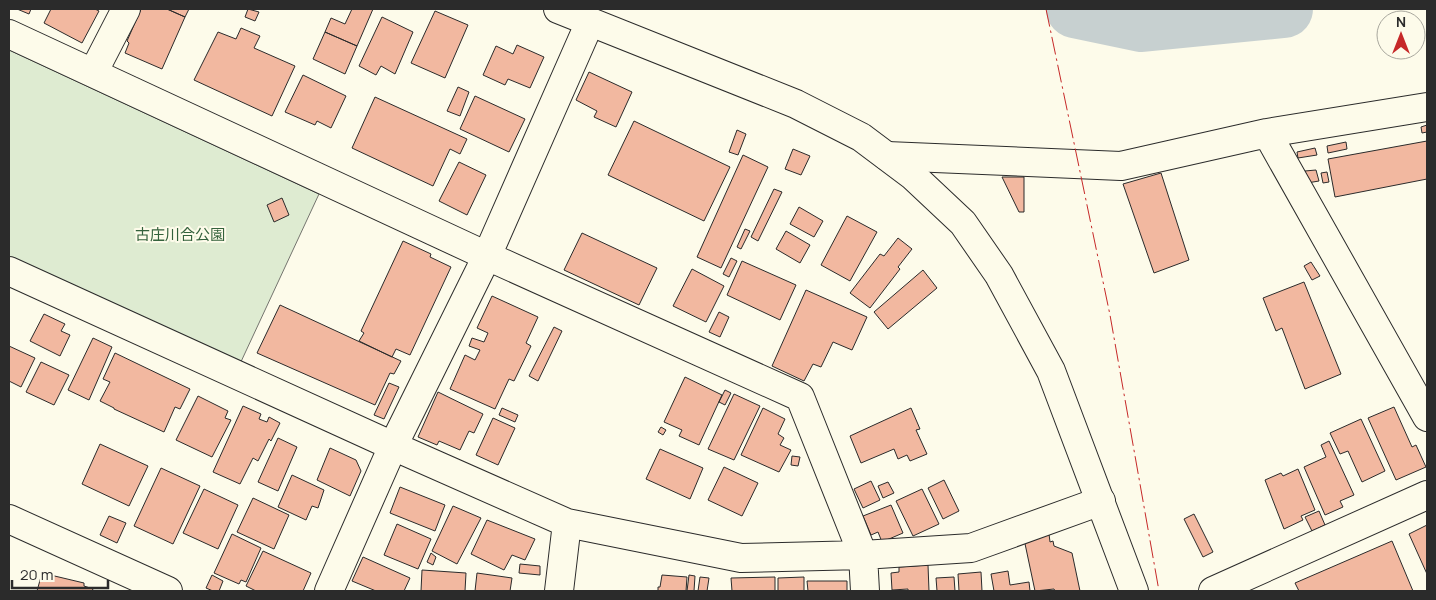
<svg xmlns="http://www.w3.org/2000/svg" width="1436" height="600" viewBox="0 0 1436 600" font-family="Manrope,'Noto Sans JP',sans-serif">
  <style>
    .green { fill: #deebd1; stroke: #74746e }
    .lines { fill: none; stroke-linecap: round; stroke-linejoin: round }
    .river { stroke: #c7d0d0; stroke-width: 58 }
    .building { fill: #f2b8a0; stroke: #2b2b2b }
    .street-casing { stroke: #2b2b2b; stroke-width: 30 }
    .secondary-casing { stroke: #2b2b2b; stroke-width: 30 }
    .street { stroke: #fdfbea; stroke-width: 28 }
    .secondary { stroke: #fdfbea; stroke-width: 28 }
    .power { stroke: #c62828; stroke-width: 1; stroke-dasharray: 18 4 2.5 4; stroke-linecap: butt }
    .labels { text-anchor: middle; dominant-baseline: central; stroke-width: 4; stroke-linejoin: round; paint-order: stroke }
    .park-label { font-size: 15px; fill: #34623c; stroke: #fdfbea }
  </style>
  <rect width="100%" height="100%" fill="#fdfbea"/>
  <!-- green -->
  <path class="green" d="M9,50L319,194L239,366L9,259Z"/>
  <g class="lines">
    <!-- river -->
    <path class="river" d="M1075,9L1142,23L1284,9"/>
  </g>
  <!-- building -->
  <path class="building" d="M17,9H31L29,14Z
    M51,9H95L99,11L82,43L44,23Z
    M141,9H167L185,17L162,69L125,53L129,43L127,41Z
    M167,9H189L185,17Z
    M248,9L259,12L255,21L245,17Z
    M352,9H373L357,46L325,32L331,18L345,24Z
    M435,11L468,25L445,78L411,63Z
    M382,17L413,32L395,74L381,66L376,75L359,66Z
    M241,28L260,36L254,48L295,66L272,116L194,80L218,32L236,39Z
    M325,32L357,46L345,74L313,59Z
    M517,45L544,57L530,88L508,79L505,85L483,75L496,46L513,54Z
    M589,72L632,92L616,127L594,117L597,111L576,100Z
    M303,75L346,96L331,128L317,121L315,125L285,112Z
    M458,87L469,92L460,116L447,111Z
    M475,96L525,119L509,152L460,129Z
    M375,97L467,139L460,154L450,149L433,186L352,148Z
    M634,121L730,167L704,221L608,175Z
    M1427,125V132L1422,133L1421,127Z
    M737,130L746,134L738,155L729,152Z
    M1427,141V179L1335,197L1328,159Z
    M1346,142L1347,149L1328,153L1327,146Z
    M1315,148L1317,155L1298,158L1297,152Z
    M793,149L810,156L801,175L785,169Z
    M743,155L768,167L721,268L697,257Z
    M459,162L486,175L467,215L439,201Z
    M1316,170L1319,181L1307,183L1305,171Z
    M1327,172L1329,182L1323,183L1321,173Z
    M1161,173L1189,260L1154,273L1123,184Z
    M1002,177H1024V212H1019Z
    M774,189L782,192L758,241L751,237Z
    M282,198L289,215L274,222L267,205Z
    M799,207L823,221L814,237L790,224Z
    M847,216L877,232L850,281L821,265Z
    M745,229L750,231L741,249L737,247Z
    M786,231L810,245L800,263L776,249Z
    M582,233L657,268L639,305L564,270Z
    M898,238L912,249L898,267L900,269L870,308L850,293L880,254L884,256Z
    M403,241L431,254L430,257L451,267L410,355L396,349L392,357L359,341L364,333L361,331Z
    M731,258L737,261L729,277L723,274Z
    M742,261L796,285L780,320L727,295Z
    M1311,262L1320,276L1312,280L1304,266Z
    M692,269L724,286L706,322L673,306Z
    M923,270L937,288L888,329L874,312Z
    M1304,282L1341,374L1305,389L1282,328L1276,331L1263,298Z
    M806,290L867,317L852,350L833,342L821,367L813,364L804,381L772,366Z
    M492,296L538,317L526,343L531,346L514,381L509,379L495,409L450,389L465,355L475,360L480,350L469,346L472,338L484,342L488,333L477,328Z
    M280,305L401,361L394,374L390,373L375,405L257,353Z
    M719,312L729,317L720,337L709,332Z
    M44,314L65,324L61,331L70,335L60,356L30,341Z
    M554,327L562,331L538,381L529,376Z
    M93,338L112,347L89,400L68,390Z
    M9,346L35,358L21,387L9,381Z
    M115,353L190,389L180,409L175,407L164,432L114,409V408L100,401L110,382L103,379Z
    M41,362L69,375L54,405L26,392Z
    M685,377L722,395L699,445L679,436L682,430L664,422Z
    M389,383L399,387L384,419L374,415Z
    M725,390L731,393L725,405L719,402Z
    M438,392L483,414L474,433L469,431L460,450L439,441L437,445L418,437Z
    M734,394L760,406L734,460L708,449Z
    M198,396L228,411L225,418L231,420L212,457L176,440Z
    M243,406L261,414L259,419L267,422L269,417L280,423L271,441L269,439L258,461L253,458L240,484L213,472Z
    M1394,407L1412,447L1416,445L1426,467L1396,480L1368,418Z
    M502,408L518,415L515,422L499,415Z
    M763,408L785,419L778,434L784,438L780,445L791,450L779,472L741,455Z
    M911,408L920,429L916,430L927,454L910,461L907,455L898,459L894,449L861,463L850,436Z
    M493,418L515,428L498,465L476,455Z
    M1361,419L1385,471L1362,482L1348,451L1340,454L1330,433Z
    M661,427L666,430L663,435L658,432Z
    M278,438L297,447L278,491L258,482Z
    M1329,441L1354,495L1340,501L1343,507L1325,515L1304,467L1326,457L1321,445Z
    M100,444L148,466L129,506L82,484Z
    M330,448L356,460L361,471L350,496L317,480Z
    M660,449L703,468L690,499L646,479Z
    M792,456L800,457L798,466L791,465Z
    M724,467L758,483L742,516L708,500Z
    M161,468L200,486L173,544L134,526Z
    M1298,469L1315,510L1301,516L1303,520L1284,529L1265,480L1281,473L1283,476Z
    M292,475L324,490L318,508L312,506L306,520L278,507Z
    M944,480L959,511L943,519L928,488Z
    M871,481L880,500L863,508L854,489Z
    M888,482L894,493L883,498L878,486Z
    M400,487L445,505L435,531L390,513Z
    M204,489L238,505L218,549L183,533Z
    M922,489L939,524L913,536L896,501Z
    M253,498L289,515L274,549L237,532Z
    M891,505L903,533L882,542L878,532L871,535L863,516Z
    M453,506L481,518L457,564L432,551Z
    M1319,511L1325,525L1312,531L1305,517Z
    M1194,514L1213,552L1203,557L1184,519Z
    M109,516L126,523L117,543L100,535Z
    M487,520L535,539L525,560L512,555L504,570L471,554Z
    M397,524L431,539L418,569L384,555Z
    M1427,525V574L1409,534Z
    M232,534L261,548L246,582L241,580L239,584L214,573Z
    M1049,534L1050,542L1053,541L1054,546L1072,553L1080,591H1055L1054,589L1035,591L1024,539Z
    M1392,541L1413,591H1299L1295,583Z
    M263,551L311,573L303,591H256L246,586Z
    M431,553L436,557L433,565L427,562Z
    M363,557L410,578L404,591H376L352,581Z
    M520,564L540,566V575L519,573Z
    M928,565L929,591H908V589L892,590L891,573L899,572V567Z
    M422,570L466,573L465,591H421Z
    M1008,571L1010,585L1029,582L1030,591H994L991,574Z
    M981,572L982,591H959L958,574Z
    M42,573L84,583V586L93,589L92,591H37Z
    M477,573L512,578L510,591H475Z
    M212,575L223,581L219,591H213L206,588Z
    M662,575L687,577L686,591H658V587H660Z
    M689,575L695,576L694,591H687Z
    M700,577L709,578L707,591H698Z
    M775,577V591H732L731,578Z
    M804,577V591H778V578Z
    M954,577L955,591H937L936,578Z
    M807,581H847V591H808Z"/>
  <g class="lines">
    <!-- street casing -->
    <g class="street-casing">
      <path id="street" d="M9,34L487,256L800,397L863,555L865,591
        M93,73L126,9
        M1267,133L1427,417
        M887,156L1121,166L1267,133L1427,107
        M9,271L393,446L567,523L741,558L863,555L971,548L1101,501
        M329,591L393,446L487,256L590,22
        M559,591L567,523
        M1213,591L1427,495"/>
    </g>
    <!-- secondary casing -->
    <g class="secondary-casing">
      <path id="secondary" d="M558,9L796,104L861,137L913,176L963,223L999,275L1051,371L1134,591
        M9,519L168,591"/>
    </g>
    <!-- street -->
    <use href="#street" class="street"/>
    <!-- secondary -->
    <use href="#secondary" class="secondary"/>
    <!-- power -->
    <path class="power" d="M1046,9L1110,315L1159,591"/>
  </g>
  <g class="labels">
    <!-- park labels -->
    <g class="park-label">
      <text x="180" y="234">古庄川合公園</text>
    </g>
  </g>
  <!-- border -->
  <rect width="1436" height="600" fill="none" stroke="#2b2b2b" stroke-width="20"/>
  <!-- north arrow -->
  <g transform="translate(1401 35)"><circle r="24" fill="#fdfbea" stroke="#a9a89e"/>
  <path d="M0-4L9 19L0 12L-9 19Z" fill="#c62828"/>
  <text y="-8" font-size="14" font-weight="bold" text-anchor="middle" fill="#2b2b2b">N</text>
  </g>
  <!-- scale -->
  <path d="M12 580v8h96v-8" fill="none" stroke="#2b2b2b" stroke-width="2.5"/>
  <text x="20" y="580" font-size="15" fill="#2b2b2b" stroke="#fdfbea" stroke-width="4" paint-order="stroke">20 m</text>
</svg>
